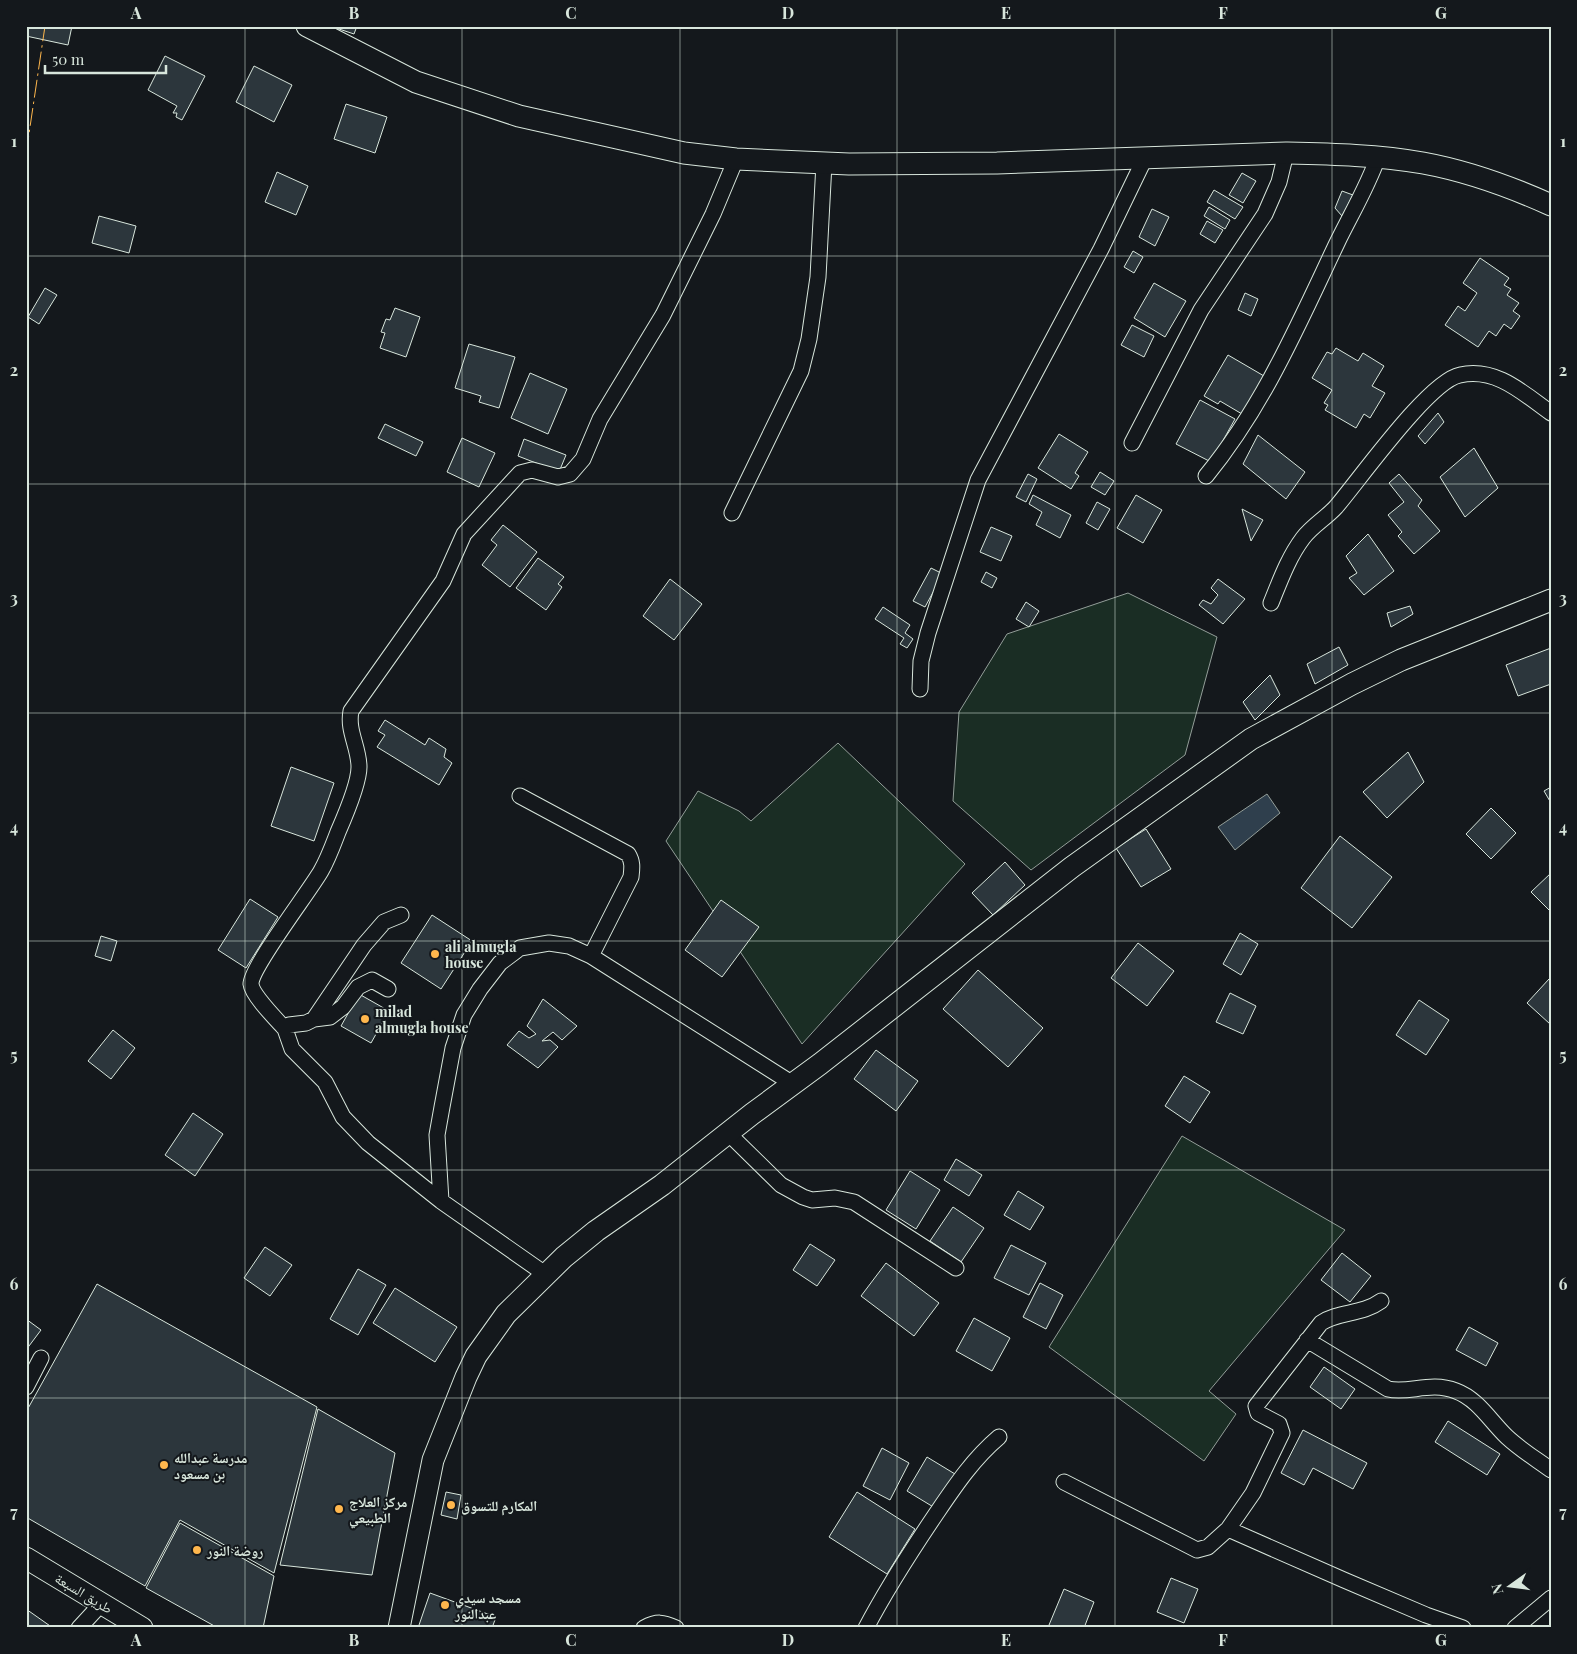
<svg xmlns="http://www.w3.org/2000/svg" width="1577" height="1654" viewBox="0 0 1577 1654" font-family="'Playfair Display','Noto Naskh Arabic',serif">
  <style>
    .green { fill: #1a2d24; stroke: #939e99 }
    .water { fill: #2f3f4d; stroke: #939e99 }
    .building { fill: #2c363c; stroke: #d8e6dc }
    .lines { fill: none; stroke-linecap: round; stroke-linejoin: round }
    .street-casing { stroke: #d8e6dc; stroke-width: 17 }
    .secondary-casing { stroke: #d8e6dc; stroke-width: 23 }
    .street { stroke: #14181c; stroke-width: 15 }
    .secondary { stroke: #14181c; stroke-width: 21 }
    .power { stroke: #ffb74d; stroke-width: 1; stroke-dasharray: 18 4 2.5 4; stroke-linecap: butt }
    .grid { fill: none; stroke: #d8e6dc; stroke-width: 1; stroke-opacity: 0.55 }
    .poi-dot { fill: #ffb74d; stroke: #14181c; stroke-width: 2 }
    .labels { text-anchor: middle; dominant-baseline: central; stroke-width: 4; stroke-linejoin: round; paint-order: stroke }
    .poi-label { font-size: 14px; font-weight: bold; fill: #d8e6dc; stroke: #14181c; text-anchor: start }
    .street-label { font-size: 14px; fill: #d8e6dc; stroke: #14181c }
    .neatline { fill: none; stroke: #d8e6dc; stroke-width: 2 }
    .grid-label { font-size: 16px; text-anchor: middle; font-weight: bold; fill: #d8e6dc }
  </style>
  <rect width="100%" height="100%" fill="#14181c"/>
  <!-- green -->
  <path class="green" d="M1128,593L1217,637L1185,755L1031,870L953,801L959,712L1007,634Z
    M838,743L965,864L802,1044L666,841L698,791L739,811L751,821Z
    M1182,1136L1345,1230L1209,1391L1236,1414L1204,1461L1049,1347Z"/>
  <!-- water -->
  <path class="water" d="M1267,794L1280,813L1235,850L1218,827Z"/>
  <!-- building -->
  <path class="building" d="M26,26H72L68,45L26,36Z
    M330,26H357L354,34Z
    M165,56L205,76L182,120L176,117L177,113H173L177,106L148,90Z
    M254,66L292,85L274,122L236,102Z
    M346,104L387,117L375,153L334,139Z
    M277,172L308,186L296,215L265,202Z
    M1242,173L1256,181L1243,203L1229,195Z
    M1214,190L1243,207L1235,219L1207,202Z
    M1342,191L1353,195L1342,216L1335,208Z
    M1209,207L1230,220L1225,229L1204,216Z
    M1152,209L1169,217L1155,246L1139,237Z
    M99,216L136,226L129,253L92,243Z
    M1207,221L1223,230L1215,243L1200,234Z
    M1133,251L1143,257L1134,273L1124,267Z
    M1480,258L1509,278L1504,285L1511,289L1507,295L1519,303L1513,311L1520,316L1511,329L1504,324L1496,336L1489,331L1478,347L1445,325L1458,306L1465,311L1477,293L1463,283Z
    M1154,283L1186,301L1165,337L1134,318Z
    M45,288L57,295L39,324L28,317Z
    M1245,293L1258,299L1251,316L1238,310Z
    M395,308L420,317L406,357L380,348L385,333L381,332L386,319L390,320Z
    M1132,325L1154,336L1144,357L1121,345Z
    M469,344L515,357L499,408L479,402L481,396L455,388Z
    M1336,348L1358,361L1363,353L1384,366L1372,386L1385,393L1370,418L1364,414L1356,428L1325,410L1328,405L1324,403L1332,390L1312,378L1327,352L1332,354Z
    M1228,355L1264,376L1242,414L1220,401L1218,404L1204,396Z
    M530,373L567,389L548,434L511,418Z
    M1200,400L1235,419L1211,462L1176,444Z
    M1438,413L1444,422L1425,444L1418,436Z
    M385,424L423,442L416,456L378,438Z
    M1059,434L1088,452L1075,473L1079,476L1071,489L1038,468Z
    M1258,435L1305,472L1286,499L1243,464Z
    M462,438L495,453L479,487L447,472Z
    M524,439L566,455L559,472L518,456Z
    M1474,448L1498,488L1465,517L1440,477Z
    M1100,472L1114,481L1105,495L1091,487Z
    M1028,474L1037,479L1026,502L1016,497Z
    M1399,474L1422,500L1418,506L1440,531L1414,554L1398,536L1402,532L1388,515L1404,502L1389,483Z
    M1033,495L1071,515L1060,538L1036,525L1042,512L1029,504Z
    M1136,495L1162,510L1143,543L1117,528Z
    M1097,502L1110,509L1098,530L1086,523Z
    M1242,509L1263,520L1251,541Z
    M503,525L537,552L510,587L482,565L497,545L491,540Z
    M991,527L1012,536L1001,561L980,552Z
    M1368,534L1394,571L1364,595L1349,578L1357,573L1346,556Z
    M538,558L564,577L558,584L562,587L546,610L516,588Z
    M931,568L943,574L925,607L913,601Z
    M986,572L997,578L992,588L981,582Z
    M670,579L702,604L674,640L643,616Z
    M1218,579L1245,599L1223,624L1199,605L1203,600L1211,604L1218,595L1211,588Z
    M1026,602L1039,611L1029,627L1016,619Z
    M1410,606L1413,614L1391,627L1387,613Z
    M883,607L910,625L905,633L913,639L907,648L900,644L904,638L875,619Z
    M1339,647L1348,665L1315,684L1307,664Z
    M1551,648V684L1518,696L1506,665Z
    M1270,675L1280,695L1255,720L1243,702Z
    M385,720L425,745L429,738L446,749L444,757L452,763L439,785L377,747L385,735L378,731Z
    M1408,752L1424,782L1387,818L1363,792Z
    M291,767L334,783L314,841L271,826Z
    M1551,787V803L1544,791Z
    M1491,808L1516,833L1491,859L1466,834Z
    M1146,829L1171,869L1141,887L1116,848Z
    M1340,836L1392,877L1352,928L1301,888Z
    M1005,862L1025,885L993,915L972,893Z
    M1551,873V912L1531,892Z
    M250,899L278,917L246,968L218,950Z
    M721,900L759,927L722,977L685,950Z
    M432,915L472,941L441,989L401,963Z
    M1240,933L1258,944L1241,975L1223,964Z
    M101,936L117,941L111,961L95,956Z
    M1138,943L1174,971L1147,1006L1111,978Z
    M978,970L1043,1028L1008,1067L943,1009Z
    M1549,979L1551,981L1550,1024L1527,1003Z
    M1230,993L1256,1006L1243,1034L1216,1022Z
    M359,994L389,1011L371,1043L341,1026Z
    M543,999L577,1026L562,1040L553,1032L542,1041L550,1040L558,1047L538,1068L507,1045L519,1031L529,1038L536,1034L527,1026Z
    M1419,1000L1449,1020L1426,1055L1396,1035Z
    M113,1030L135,1048L111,1079L88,1061Z
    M876,1050L918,1081L896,1111L854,1079Z
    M1184,1076L1210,1092L1190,1123L1165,1106Z
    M193,1113L223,1134L195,1176L165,1155Z
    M956,1159L982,1175L969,1196L944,1180Z
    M910,1171L940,1190L916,1229L886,1210Z
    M1018,1191L1044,1207L1030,1230L1004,1215Z
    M953,1207L984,1228L961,1262L930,1241Z
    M810,1244L835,1260L817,1286L793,1270Z
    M1011,1245L1046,1263L1029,1295L994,1278Z
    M265,1247L292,1265L270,1296L244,1278Z
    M1342,1253L1371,1276L1350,1302L1321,1280Z
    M886,1263L939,1303L914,1336L861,1296Z
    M358,1269L386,1285L358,1335L330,1319Z
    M1040,1283L1063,1295L1046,1329L1023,1317Z
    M97,1284L317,1407L274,1573L180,1520L145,1586L26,1517V1412Z
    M395,1288L457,1327L435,1362L373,1323Z
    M974,1318L1010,1338L992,1371L956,1351Z
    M26,1319L41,1330L26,1350Z
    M1469,1327L1498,1343L1486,1366L1456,1350Z
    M1324,1367L1355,1389L1341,1409L1310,1387Z
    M318,1409L395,1453L372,1575L280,1565Z
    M1448,1421L1500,1454L1487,1475L1435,1442Z
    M1303,1430L1367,1463L1353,1489L1313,1468L1304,1485L1281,1473Z
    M882,1448L909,1463L890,1500L863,1486Z
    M927,1457L955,1474L935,1508L907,1491Z
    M446,1492L461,1495L457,1519L441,1515Z
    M857,1492L915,1529L887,1574L829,1537Z
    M180,1523L274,1576L263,1628H218L146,1588Z
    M1171,1578L1198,1589L1184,1623L1157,1612Z
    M1064,1589L1094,1602L1084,1628H1056L1049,1625Z
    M430,1593L496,1617L492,1628H418Z
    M26,1609L53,1628H26Z"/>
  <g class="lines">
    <!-- street casing -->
    <g class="street-casing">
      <path id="street" d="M1132,443L1201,310L1265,214L1279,182L1286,153
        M1206,476C1264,405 1298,325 1337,243C1351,214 1367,188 1378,157
        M732,513L801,371L809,339L818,277L824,163
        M1271,603C1280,581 1288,558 1303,538C1312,526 1326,518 1336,507C1360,479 1429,381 1460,375C1496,367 1523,393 1551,413
        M920,689L921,661L928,633L978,480L1101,249L1145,158
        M520,796L628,854C633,862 632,868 631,877L591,956
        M401,915L384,922L364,945L314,1019L306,1023L289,1025L285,1029L292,1049L325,1082L343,1117L368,1143L441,1201L545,1274
        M314,1019L330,1017L343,1007L358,987L372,980L388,989
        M285,1029C277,1020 252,995 251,984C251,967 309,892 321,871C328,859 333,845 338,832C345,816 359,784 359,767C359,747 347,731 351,711L443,581L464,534L520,473L532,470L558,477L570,474L583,459L600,419L663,315L713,214L736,159
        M728,1133L781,1185L803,1197L812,1200L835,1198L854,1202L956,1268
        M441,1201L437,1135L442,1107L453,1048L464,1015L480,989L500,963L520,948L549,943L569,946L591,956L793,1084
        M1307,1340L1388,1389C1409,1394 1430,1381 1456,1391C1478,1399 1491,1422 1507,1437C1521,1450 1536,1459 1551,1470
        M26,1387L41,1358
        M1064,1482L1197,1550L1208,1547L1228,1529L1344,1580L1426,1615L1463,1628
        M1228,1529L1253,1493L1282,1433L1279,1424L1258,1413L1256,1406L1321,1323C1339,1311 1362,1315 1381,1301
        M79,1628L102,1603
        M644,1628C657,1621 663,1622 676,1628
        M866,1628C887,1588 911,1551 936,1514C955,1486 973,1459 999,1437
        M1515,1628L1551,1598"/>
    </g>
    <!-- secondary casing -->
    <g class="secondary-casing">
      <path id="secondary" d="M307,26L416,82L519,116L684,153L736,159L849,164L997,163L1286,153C1331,154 1379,155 1423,163C1467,171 1511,187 1551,205
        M26,1558L142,1628
        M399,1628L433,1460L466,1377L476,1356L506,1314L564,1257L596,1231L662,1185L752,1114L820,1064L1072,867L1251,739L1352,684L1401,660L1551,600"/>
    </g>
    <!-- street -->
    <use href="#street" class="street"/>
    <!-- secondary -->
    <use href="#secondary" class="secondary"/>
    <!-- power -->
    <path class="power" d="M26,154L45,26"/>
  </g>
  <!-- grid -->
  <path class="grid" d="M245,26V1628M462,26V1628M680,26V1628M897,26V1628M1115,26V1628M1332,26V1628M26,256H1551M26,484H1551M26,713H1551M26,941H1551M26,1170H1551M26,1398H1551"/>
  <!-- markers -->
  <g class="poi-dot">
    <circle cx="435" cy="954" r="5"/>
    <circle cx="365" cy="1019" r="5"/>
    <circle cx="164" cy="1465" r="5"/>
    <circle cx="451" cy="1505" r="5"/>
    <circle cx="339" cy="1509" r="5"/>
    <circle cx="197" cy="1550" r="5"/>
    <circle cx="445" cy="1605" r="5"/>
  </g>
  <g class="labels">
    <!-- poi labels -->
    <g class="poi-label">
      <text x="445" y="946">ali almugla<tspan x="445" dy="16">house</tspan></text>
      <text x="375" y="1011">milad<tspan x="375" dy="16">almugla house</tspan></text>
      <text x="174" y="1457">مدرسة عبدالله<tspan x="174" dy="16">بن مسعود</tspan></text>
      <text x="349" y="1501">مركز العلاج<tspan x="349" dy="16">الطبيعي</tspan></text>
      <text x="461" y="1505">المكارم للتسوق</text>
      <text x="207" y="1550">روضة النور</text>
      <text x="455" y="1597">مسجد سيدي<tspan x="455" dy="16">عبدالنور</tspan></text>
    </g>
    <!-- street labels -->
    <g class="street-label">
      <text transform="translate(84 1593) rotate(31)">طريق السبعة</text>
    </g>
  </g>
  <!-- border -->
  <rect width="1577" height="1654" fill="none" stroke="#14181c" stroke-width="55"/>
  <!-- north arrow -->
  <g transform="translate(1510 1586) rotate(256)" stroke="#14181c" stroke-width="4" paint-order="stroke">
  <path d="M0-4L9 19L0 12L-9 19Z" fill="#d8e6dc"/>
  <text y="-8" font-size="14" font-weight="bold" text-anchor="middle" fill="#d8e6dc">N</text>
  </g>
  <!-- scale -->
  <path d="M45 65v8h121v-8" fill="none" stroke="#d8e6dc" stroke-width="2.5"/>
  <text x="52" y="65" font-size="15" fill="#d8e6dc" stroke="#14181c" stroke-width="4" paint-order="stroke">50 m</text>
  <rect x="28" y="28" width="1522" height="1598" class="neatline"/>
  <g class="grid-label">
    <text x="136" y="19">A</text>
    <text x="354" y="19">B</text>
    <text x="571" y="19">C</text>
    <text x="788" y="19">D</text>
    <text x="1006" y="19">E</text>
    <text x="1223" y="19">F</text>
    <text x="1441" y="19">G</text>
    <text x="14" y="147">1</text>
    <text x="1563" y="147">1</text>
    <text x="14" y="376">2</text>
    <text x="1563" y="376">2</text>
    <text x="14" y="604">3</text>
    <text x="1563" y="604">3</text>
    <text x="14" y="833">4</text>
    <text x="1563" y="833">4</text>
    <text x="14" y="1061">5</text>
    <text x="1563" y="1061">5</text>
    <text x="14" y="1290">6</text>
    <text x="1563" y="1290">6</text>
    <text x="14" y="1518">7</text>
    <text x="1563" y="1518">7</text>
    <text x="136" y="1646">A</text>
    <text x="354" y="1646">B</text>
    <text x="571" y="1646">C</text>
    <text x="788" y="1646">D</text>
    <text x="1006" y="1646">E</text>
    <text x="1223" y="1646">F</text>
    <text x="1441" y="1646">G</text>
  </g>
</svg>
